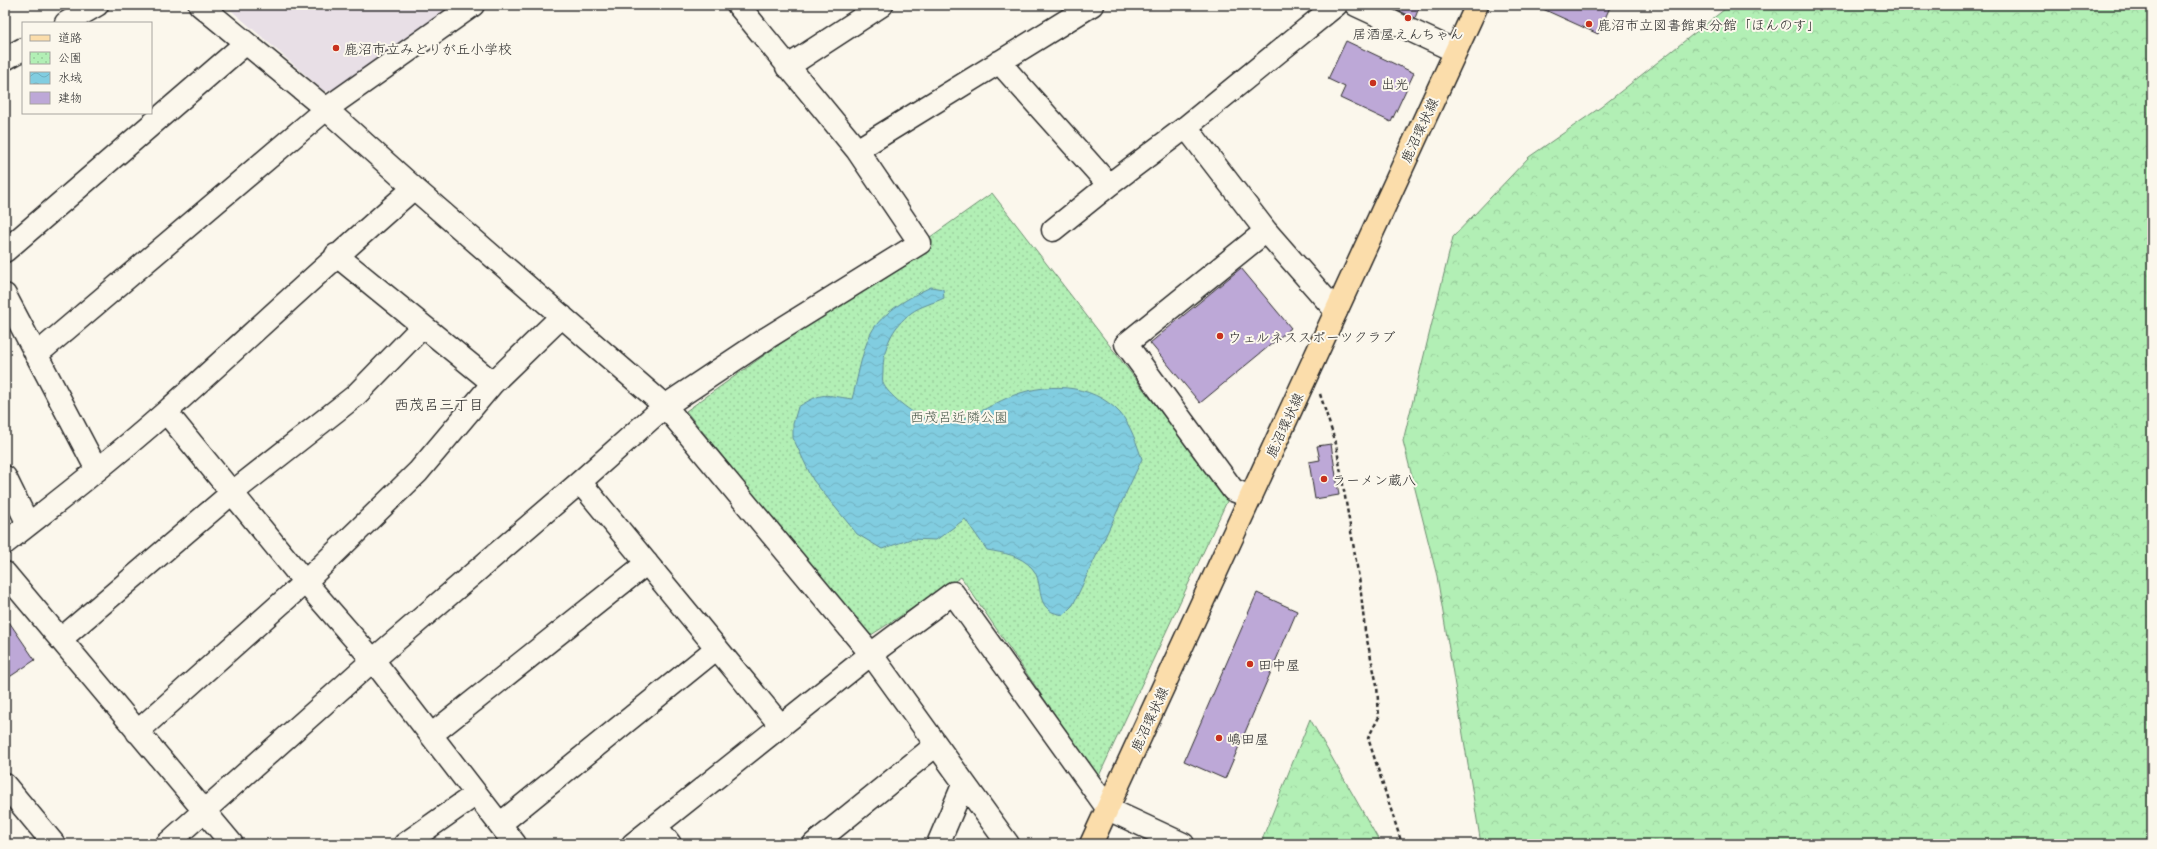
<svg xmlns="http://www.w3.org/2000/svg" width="2157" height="849" viewBox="0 0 2157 849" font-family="'Patrick Hand','Klee One',sans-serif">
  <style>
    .built { fill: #e8dfe6 }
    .forest { fill: url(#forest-crowns); stroke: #6e8d70 }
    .park { fill: url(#park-dots); stroke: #6e8d70 }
    .water { fill: url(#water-waves); stroke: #5f8c98 }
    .building { fill: #bda8d7; stroke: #2b2b2b }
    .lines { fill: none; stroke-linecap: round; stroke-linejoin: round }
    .minor-casing { stroke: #2b2b2b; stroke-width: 25 }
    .major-casing { stroke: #2b2b2b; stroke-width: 25 }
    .path { stroke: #2b2b2b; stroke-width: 2.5; stroke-dasharray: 4 3; stroke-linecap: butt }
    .minor { stroke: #fbf7ec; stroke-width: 22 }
    .major { stroke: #fbddab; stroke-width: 22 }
    .poi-dot { fill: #c8321e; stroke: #fbf7ec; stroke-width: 1.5 }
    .labels { text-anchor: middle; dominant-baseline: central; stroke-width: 4; stroke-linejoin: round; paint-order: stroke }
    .poi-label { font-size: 14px; fill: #2b2b2b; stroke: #fbf7ec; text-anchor: start }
    .street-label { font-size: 14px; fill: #2b2b2b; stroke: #fbf7ec }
    .park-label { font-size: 14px; fill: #4d5c4e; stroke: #fbf7ec }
    .neighbourhood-label { font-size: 15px; fill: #2b2b2b; stroke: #fbf7ec }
  </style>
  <defs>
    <pattern id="forest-crowns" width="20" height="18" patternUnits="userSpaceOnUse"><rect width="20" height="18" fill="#b2efb5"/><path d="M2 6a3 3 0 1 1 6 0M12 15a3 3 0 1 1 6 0" fill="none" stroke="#99cd9c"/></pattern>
    <pattern id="park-dots" width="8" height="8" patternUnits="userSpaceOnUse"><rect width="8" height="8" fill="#b2efb5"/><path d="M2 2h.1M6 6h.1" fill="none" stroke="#99cd9c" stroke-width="1.8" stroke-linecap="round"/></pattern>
    <pattern id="water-waves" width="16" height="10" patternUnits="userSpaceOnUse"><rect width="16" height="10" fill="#81cde0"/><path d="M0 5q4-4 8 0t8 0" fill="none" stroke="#70b0c0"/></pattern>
  </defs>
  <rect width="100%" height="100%" fill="#fbf7ec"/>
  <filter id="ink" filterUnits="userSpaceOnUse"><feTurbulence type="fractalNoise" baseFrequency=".025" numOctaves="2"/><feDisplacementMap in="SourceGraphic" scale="8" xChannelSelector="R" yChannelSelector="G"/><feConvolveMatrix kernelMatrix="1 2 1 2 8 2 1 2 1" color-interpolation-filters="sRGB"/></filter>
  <g filter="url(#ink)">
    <!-- built -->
    <path class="built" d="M225,5H460L336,91H324Z"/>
    <!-- forest -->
    <path class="forest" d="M1730,5H2152V844H1481L1437,576L1403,441L1453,237L1529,157L1601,107Z
      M1310,719L1381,844H1263V837Z"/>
    <!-- park -->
    <path class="park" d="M992,193L1228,499L1098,778L961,577L868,637L686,411Z"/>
    <!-- water -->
    <path class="water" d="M931,287L943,289L944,298C934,303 920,306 911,313C892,327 883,348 883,371C883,374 882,380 883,383C887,394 913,414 924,418C958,429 978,411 1007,398C1043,382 1092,382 1120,413C1131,425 1137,445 1142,459L1073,605L1063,615C1059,614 1052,613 1049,610C1036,600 1043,580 1032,568C1020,555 1004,553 987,550L965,519L936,540L911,539L882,549L857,534L813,480L793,438V424L798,407C824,391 824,395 852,399C858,378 861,353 871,333C881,313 911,296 931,287Z"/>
    <!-- building -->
    <path class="building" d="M1386,5H1420L1415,18Z
      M1534,5H1611L1598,34Z
      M1346,41L1414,73L1391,122L1340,98L1345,87L1328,79Z
      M1241,268L1291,328L1200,403L1150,343Z
      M1331,444L1339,495L1315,499L1309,462L1320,460L1317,446Z
      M1257,593L1297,611L1225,779L1184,761Z
      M5,616L35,660L5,680Z"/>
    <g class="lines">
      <!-- minor casing -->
      <g class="minor-casing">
        <path id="minor" d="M200,5L326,109L414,188L665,406L871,654L1008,844
          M1356,5L1455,51
          M66,23L97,5
          M5,59L23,49
          M999,62L1109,185
          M787,67L882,5
          M1186,127L1266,231L1336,311
          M857,150L1092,5
          M1053,230L1109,185L1186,127L1336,5
          M5,251L246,43
          M336,255L493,383
          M5,295L97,470
          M36,355L326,109L473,5
          M166,412L305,582L373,660L515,844
          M5,477L28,524
          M580,482L781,726
          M1251,497L1233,490L1126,344L1266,231
          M5,543C60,500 115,457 167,411C249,337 330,261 414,188
          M5,573L232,844
          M61,639L233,492L355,396L422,327
          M137,732L305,582L418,472L493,383L562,316
          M431,735L647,563
          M5,785L54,844
          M500,824L717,648
          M656,826L670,844
          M167,844L373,660L580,482L665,406L767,338L920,243L857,150L738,5
          M405,844L476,794
          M633,844L871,654L953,593L1108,809L1183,844
          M814,844L936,745
          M938,844L964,783"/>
      </g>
      <!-- major casing -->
      <g class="major-casing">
        <path id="major" d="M1091,844L1477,5"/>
      </g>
      <!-- path -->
      <path class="path" d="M1320,394L1336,444L1360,584L1365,631L1377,685L1379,717L1368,738L1402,844"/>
      <!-- minor -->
      <use href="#minor" class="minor"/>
      <!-- major -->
      <use href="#major" class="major"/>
    </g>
  </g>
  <!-- markers -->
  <g class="poi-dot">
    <circle cx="1408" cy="18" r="4"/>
    <circle cx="1589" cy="24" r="4"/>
    <circle cx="336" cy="48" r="4"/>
    <circle cx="1373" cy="83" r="4"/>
    <circle cx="1220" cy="336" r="4"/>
    <circle cx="1324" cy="479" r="4"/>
    <circle cx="1250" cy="664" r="4"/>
    <circle cx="1219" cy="738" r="4"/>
  </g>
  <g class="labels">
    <!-- poi labels -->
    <g class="poi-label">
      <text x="1597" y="24">鹿沼市立図書館東分館「ほんのす」</text>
      <text x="1408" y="33" text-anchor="middle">居酒屋えんちゃん</text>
      <text x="344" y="48">鹿沼市立みどりが丘小学校</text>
      <text x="1381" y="83">出光</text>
      <text x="1228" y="336">ウェルネススポーツクラブ</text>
      <text x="1332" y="479">ラーメン蔵八</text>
      <text x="1258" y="664">田中屋</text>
      <text x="1227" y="738">嶋田屋</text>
    </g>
    <!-- street labels -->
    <g class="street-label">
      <text transform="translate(1419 130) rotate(-65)">鹿沼環状線</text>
      <text transform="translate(1284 425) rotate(-65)">鹿沼環状線</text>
      <text transform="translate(1149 719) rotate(-65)">鹿沼環状線</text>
    </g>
    <!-- park labels -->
    <g class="park-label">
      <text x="959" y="416">西茂呂近隣公園</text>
    </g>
    <!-- neighbourhood labels -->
    <g class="neighbourhood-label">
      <text x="439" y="404">西茂呂三丁目</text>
    </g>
  </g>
  <!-- margin -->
  <rect width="2157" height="849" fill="none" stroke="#fbf7ec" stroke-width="20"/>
  <rect x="10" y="10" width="2137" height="829" fill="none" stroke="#2b2b2b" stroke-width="1.5" filter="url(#ink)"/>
  <!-- legend -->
  <rect x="22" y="22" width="130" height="92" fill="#fbf7ec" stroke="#a8a59f"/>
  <rect x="30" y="35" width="20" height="6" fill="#fbddab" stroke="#a8a59f"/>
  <text x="58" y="42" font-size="12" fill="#2b2b2b">道路</text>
  <rect x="30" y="52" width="20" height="12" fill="url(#park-dots)" stroke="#a8a59f"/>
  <text x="58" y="62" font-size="12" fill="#2b2b2b">公園</text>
  <rect x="30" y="72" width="20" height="12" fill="url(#water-waves)" stroke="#a8a59f"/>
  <text x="58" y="82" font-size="12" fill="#2b2b2b">水域</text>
  <rect x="30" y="92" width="20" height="12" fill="#bda8d7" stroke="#a8a59f"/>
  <text x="58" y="102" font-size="12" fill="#2b2b2b">建物</text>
</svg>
